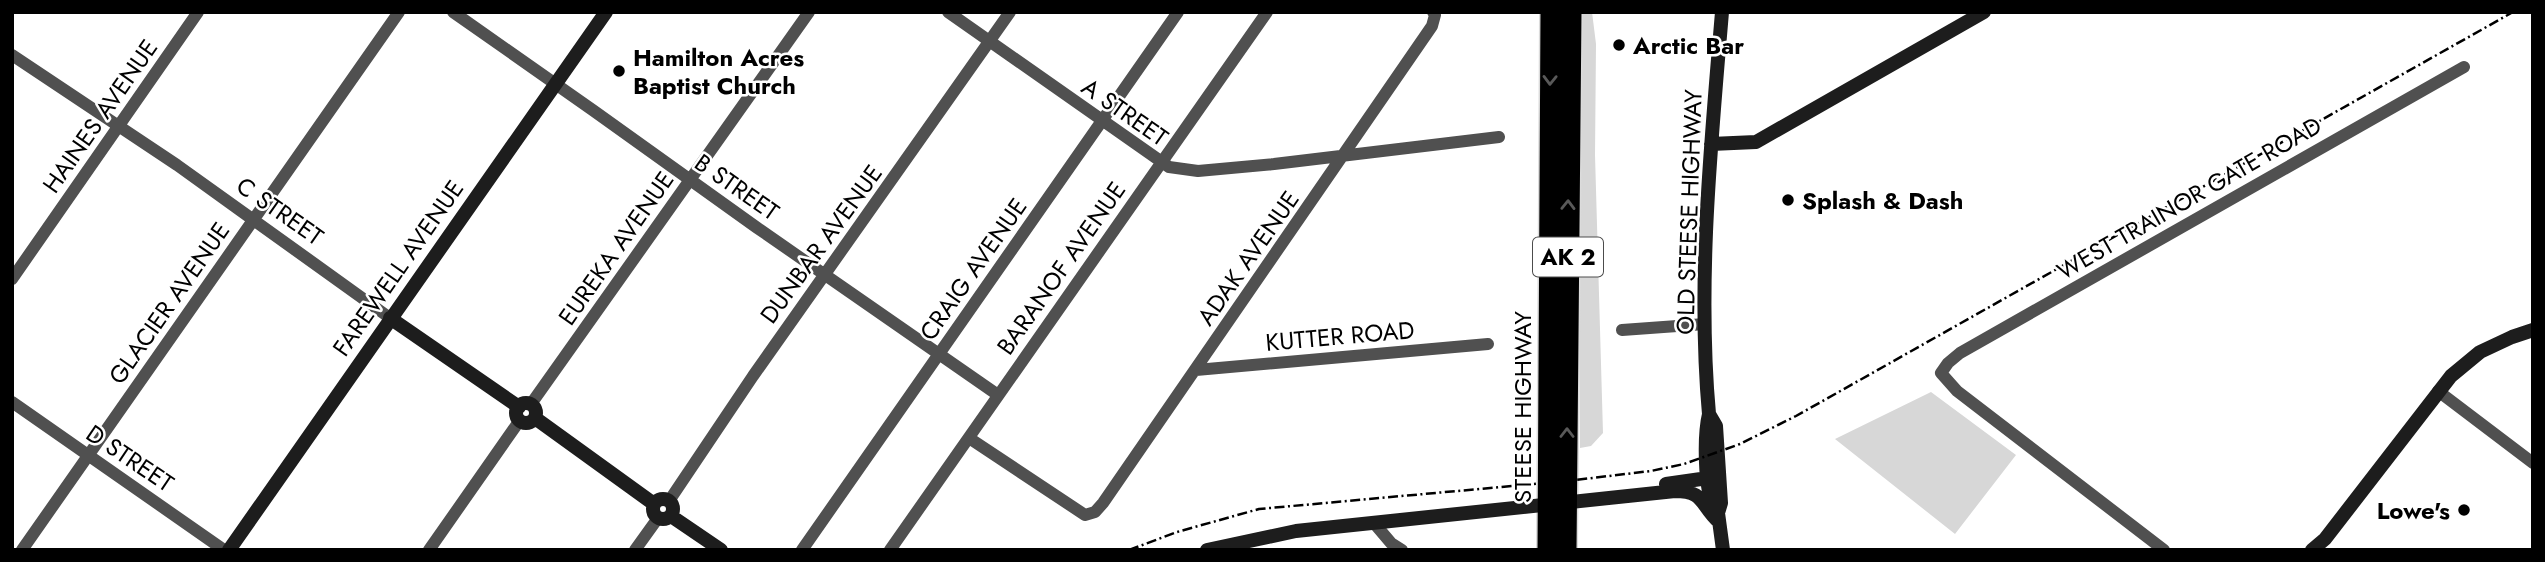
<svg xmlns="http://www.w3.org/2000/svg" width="2545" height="562" viewBox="0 0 2545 562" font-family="Jost,sans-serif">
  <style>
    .green { fill: #d7d7d7 }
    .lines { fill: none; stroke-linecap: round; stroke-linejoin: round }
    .highway-casing { stroke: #dbdbdb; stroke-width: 24 }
    .street { stroke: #505050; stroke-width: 12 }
    .secondary { stroke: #1d1d1d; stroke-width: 14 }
    .highway { stroke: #000; stroke-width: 21 }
    .rail { stroke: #000; stroke-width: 2.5; stroke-dasharray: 10 3.5 2 3.5; stroke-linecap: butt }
    .oneway { stroke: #595959 }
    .poi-dot { fill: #000; stroke: #fff; stroke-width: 2.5 }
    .labels { text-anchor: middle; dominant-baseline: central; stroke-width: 5; stroke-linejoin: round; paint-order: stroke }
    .shield { fill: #fff; stroke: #4c4c4c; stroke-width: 2 }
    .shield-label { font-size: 23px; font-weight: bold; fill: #000 }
    .poi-label { font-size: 24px; font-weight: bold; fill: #000; stroke: #fff; text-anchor: start }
    .street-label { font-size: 24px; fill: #000; stroke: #fff }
  </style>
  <rect width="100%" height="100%" fill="#fff"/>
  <!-- green -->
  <path class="green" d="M1582,12H1592L1596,44L1595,155L1603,433L1591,446L1580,448L1578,147Z
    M1931,392L2016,455L1955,534L1835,439Z"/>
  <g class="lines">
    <!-- highway casing -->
    <g class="highway-casing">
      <path id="highway" d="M1548,550L1551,12
        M1566,550L1571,12"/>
    </g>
    <!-- street -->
    <path class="street" d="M453,12L594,111L756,227L998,395
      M948,12L1169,167L1198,171L1274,164L1499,137
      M12,55L177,165L390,318
      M12,279L198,12
      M1622,330L1705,324
      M1196,370L1488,344
      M2438,391L2533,463
      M12,402L224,550
      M531,404L809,12
      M969,438L1085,515L1095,512L1103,503L1432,26L1435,15L1433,12
      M669,501L753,376L1010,12
      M1374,523L1391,543L1402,550
      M22,550L399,12
      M429,550L520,420
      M635,550L658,518
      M802,550L1178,12
      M890,550L1267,12
      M2164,550L1957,391L1941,373L1948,363L1960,353L2464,67"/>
    <!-- secondary -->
    <path class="secondary" d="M1711,144L1756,142L1984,12
      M390,318L519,407
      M516 413a10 10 0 1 1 20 0a10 10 0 1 1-20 0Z
      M1709,414L1716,426L1721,503L1718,513L1723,550
      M535,418L654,504
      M1666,484L1708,478
      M653 509a10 10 0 1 1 20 0a10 10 0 1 1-20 0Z
      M1715,509C1704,491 1704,435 1709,414C1697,282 1711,144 1722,12
      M671,516L721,550
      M229,550L606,12
      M1207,550L1296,531L1675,491C1705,491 1700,505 1719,522
      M2312,550L2325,539L2451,376L2480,352L2512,337L2533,330"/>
    <!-- highway -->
    <use href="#highway" class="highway"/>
    <!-- rail -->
    <path class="rail" d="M1129,550L1177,532L1259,509L1567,481L1651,471L1684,464L1740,444L1796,416L2513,12"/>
  </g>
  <!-- one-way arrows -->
  <defs><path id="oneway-chevron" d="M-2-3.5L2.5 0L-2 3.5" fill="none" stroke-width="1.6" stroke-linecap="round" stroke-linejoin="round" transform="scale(1.75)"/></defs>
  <g class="oneway">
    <use href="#oneway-chevron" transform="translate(1550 80) rotate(91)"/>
    <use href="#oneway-chevron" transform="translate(1568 205) rotate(-89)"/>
    <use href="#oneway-chevron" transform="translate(1567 433) rotate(-90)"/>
  </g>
  <!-- markers -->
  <g class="poi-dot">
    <circle cx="1619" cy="45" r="7"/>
    <circle cx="619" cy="71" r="7"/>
    <circle cx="1788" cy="200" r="7"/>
    <circle cx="2464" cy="510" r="7"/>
  </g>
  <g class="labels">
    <!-- shield labels -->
    <rect class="shield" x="1533" y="237.5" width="70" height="39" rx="5"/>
    <g class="shield-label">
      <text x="1568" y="257">AK 2</text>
    </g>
    <!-- poi labels -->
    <g class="poi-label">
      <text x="1633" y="45">Arctic Bar</text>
      <text x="633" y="57">Hamilton Acres<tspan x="633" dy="28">Baptist Church</tspan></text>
      <text x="1802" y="200">Splash &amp; Dash</text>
      <text x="2450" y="510" text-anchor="end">Lowe's</text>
    </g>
    <!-- street labels -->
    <g class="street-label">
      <text transform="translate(1125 112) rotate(35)">A STREET</text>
      <text transform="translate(100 116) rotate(-55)">HAINES AVENUE</text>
      <text transform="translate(737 187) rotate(35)">B STREET</text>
      <text transform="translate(2189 198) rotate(-30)">WEST TRAINOR GATE ROAD</text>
      <text transform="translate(280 211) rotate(35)">C STREET</text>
      <text transform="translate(1689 212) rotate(-88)">OLD STEESE HIGHWAY</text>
      <text transform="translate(821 244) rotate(-54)">DUNBAR AVENUE</text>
      <text transform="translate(616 248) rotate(-55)">EUREKA AVENUE</text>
      <text transform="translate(1248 258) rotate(-55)">ADAK AVENUE</text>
      <text transform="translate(398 268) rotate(-55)">FAREWELL AVENUE</text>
      <text transform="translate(1061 268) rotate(-55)">BARANOF AVENUE</text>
      <text transform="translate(973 269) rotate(-55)">CRAIG AVENUE</text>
      <text transform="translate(169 303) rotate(-55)">GLACIER AVENUE</text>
      <text transform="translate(1340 336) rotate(-5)">KUTTER ROAD</text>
      <text transform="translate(1522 407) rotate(-90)">STEESE HIGHWAY</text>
      <text transform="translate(130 458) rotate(34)">D STREET</text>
    </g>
  </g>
  <!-- border -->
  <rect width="2545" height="562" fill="none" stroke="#000000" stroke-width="28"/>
</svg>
